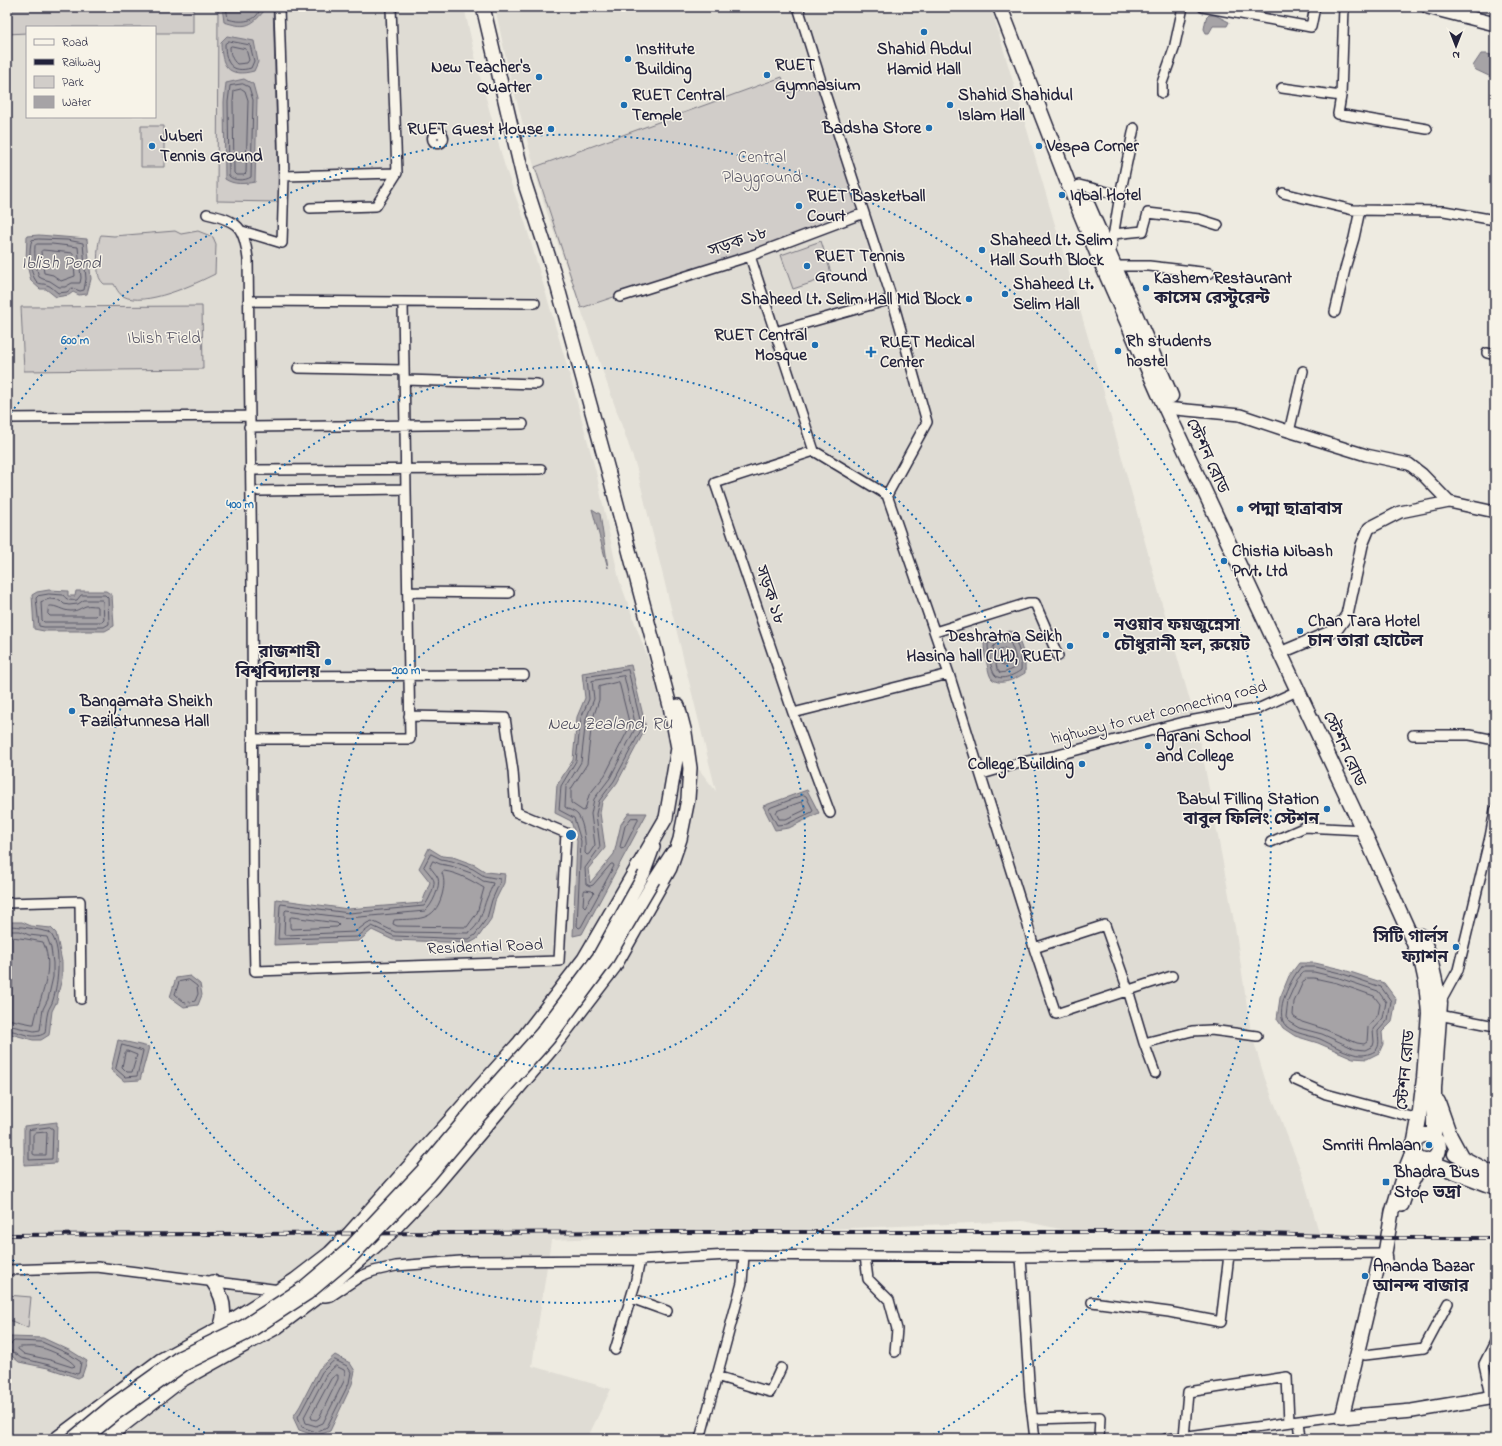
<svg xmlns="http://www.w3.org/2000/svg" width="1502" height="1446" viewBox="0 0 1502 1446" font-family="'Indie Flower','Noto Sans Bengali',sans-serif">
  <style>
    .built { fill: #dfdcd4; fill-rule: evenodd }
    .green { fill: #d1cdc9; stroke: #7a7882 }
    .water { fill: #a6a3a6; stroke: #716f7b }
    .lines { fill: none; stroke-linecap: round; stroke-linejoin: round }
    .shore { stroke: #575666; stroke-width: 1 }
    .minor-casing { stroke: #22223b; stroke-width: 12 }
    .tertiary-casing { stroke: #22223b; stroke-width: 14 }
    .secondary-casing { stroke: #22223b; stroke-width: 16 }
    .primary-casing { stroke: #22223b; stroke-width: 17 }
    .minor { stroke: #f7f3e8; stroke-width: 9 }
    .tertiary { stroke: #f7f3e8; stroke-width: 11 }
    .secondary { stroke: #f7f3e8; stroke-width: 13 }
    .primary { stroke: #f7f3e8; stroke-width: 14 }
    .rail-casing { stroke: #22223b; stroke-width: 4 }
    .rail { stroke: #f7f3e8; stroke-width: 2.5; stroke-dasharray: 8; stroke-linecap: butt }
    .tertiary-bridge-casing { stroke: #22223b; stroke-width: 14; stroke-linecap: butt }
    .tertiary-bridge { stroke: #f7f3e8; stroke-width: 11 }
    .ring { fill: none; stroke: #1f6fb2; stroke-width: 2; stroke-dasharray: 2 4 }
    .poi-dot { fill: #1f6fb2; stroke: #f7f3e8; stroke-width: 1.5 }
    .labels { text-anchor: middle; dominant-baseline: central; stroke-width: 3; stroke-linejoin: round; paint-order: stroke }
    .poi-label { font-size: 17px; font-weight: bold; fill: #22223b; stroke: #f7f3e8; text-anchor: start }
    .park-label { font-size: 17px; fill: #575566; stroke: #f7f3e8 }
    .street-label { font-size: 17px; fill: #22223b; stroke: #f7f3e8 }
    .water-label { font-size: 18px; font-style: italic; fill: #504f60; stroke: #f7f3e8 }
    .centre { fill: #1f6fb2; stroke: #f7f3e8; stroke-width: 2 }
    .ring-label { font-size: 12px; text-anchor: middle; font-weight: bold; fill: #1f6fb2; stroke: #f7f3e8; stroke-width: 3; stroke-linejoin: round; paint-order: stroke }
  </style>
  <rect width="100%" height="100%" fill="#eeebe1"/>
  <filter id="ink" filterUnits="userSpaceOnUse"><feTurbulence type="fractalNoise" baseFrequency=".025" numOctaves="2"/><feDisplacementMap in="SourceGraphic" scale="8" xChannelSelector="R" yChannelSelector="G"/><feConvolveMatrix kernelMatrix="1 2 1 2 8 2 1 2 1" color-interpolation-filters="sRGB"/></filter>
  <g filter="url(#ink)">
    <!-- built -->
    <path class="built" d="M7,7H464L477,65L505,167L525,222L570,376L596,472L619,579L679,744L716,791L636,466L544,204L508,68L495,7H991L1100,378L1162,604L1197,725L1235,927L1251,1032L1265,1079L1303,1176L1320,1236L1078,1233L1023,1221L551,1240L532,1366L611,1389L587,1439H7ZM27,27H155V117H27Z"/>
    <!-- green -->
    <path class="green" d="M7,7H193V33H155V27H27V33L7,34Z
      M218,7H273L279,202L217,201Z
      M782,77L788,93L821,81L864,213L581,308L535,167Z
      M141,126H164V167H141Z
      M175,231L181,234L198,231L213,237L216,244L215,274C195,284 144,308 123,296C119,294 116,288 114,284H104C103,283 101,281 100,279C96,273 97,241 101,235L114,236Z
      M821,241L832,276L793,289L781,255Z
      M202,306L203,369L24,371L21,307Z
      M7,1295L31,1297L28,1328L7,1319Z"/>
    <!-- water -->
    <path class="water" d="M222,7H264V11C250,28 244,28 224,22Z
      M1209,15H1215L1229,22L1227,26H1213L1209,33H1206L1204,29L1206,18Z
      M227,36L254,41L258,62L254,71C228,78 221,66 221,42Z
      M1481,54H1487L1495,56C1495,64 1496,71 1491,77L1474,69L1473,66Z
      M244,79L253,84L257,99L255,182C244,184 234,185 225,179L224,102L226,83Z
      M39,235L87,239L91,279L87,294L79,295L73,292L69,295L56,297L46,289H40L31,281L26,261L27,236Z
      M592,509L600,514L608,568Z
      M49,590L68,591V596H75L76,591H106L112,595L114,626L105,631H44L34,629L32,595L37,592Z
      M1010,631L1015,632C1022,646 1026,658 1025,673C1017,678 1001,687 992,679C989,676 988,668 987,664C985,657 984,650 984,642L992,636Z
      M631,665L646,728L617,783L602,802L600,813L605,848L588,869L590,883L614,854L621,824L629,813H647L582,934L573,936L577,841L571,821L555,813L557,785L573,760L577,717L585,698L582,673Z
      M807,790L819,813L789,828L775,830L763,806Z
      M429,848L442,856L453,857L475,865L486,872L505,874L504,883L495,901L491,919L477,939L470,943L393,940L372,930L359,941L274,945L276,899L348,909L422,903L430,882L419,868Z
      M7,922H22L31,926L51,928L56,933L62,962V978L58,994L57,1001L52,1011L49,1035L41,1040H33L7,1033Z
      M1299,963H1315L1341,969L1384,983L1396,999L1392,1022L1382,1032L1383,1044L1379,1053L1367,1059L1353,1058L1318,1043L1295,1036L1283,1028L1277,1019L1280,998L1289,976Z
      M190,976L200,984L202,995L198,1005L184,1007L170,997L176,978Z
      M118,1040L149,1047L140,1080L124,1081L111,1070Z
      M57,1122L56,1163L24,1165V1126Z
      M10,1337L43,1338L71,1351L87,1361L82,1376L78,1378L48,1368L19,1362L7,1352V1344Z
      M335,1355L350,1363L355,1371L352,1384L330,1431L316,1436L299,1430L293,1417L300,1406L319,1369Z"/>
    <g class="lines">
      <!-- shore -->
      <path class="shore" d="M226,7L228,19C239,23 259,23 260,7
        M229,41L250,45L254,61L251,68C231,74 225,62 225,44Z
        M232,46L246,49L249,60L247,63L237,64C232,60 230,54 230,47Z
        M243,84L249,87L253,100L251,177C245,181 234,181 229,176L228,102L230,86Z
        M242,89L245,91L248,100L246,173L244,175H236L234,173L233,102L234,91Z
        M39,239L67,240L83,243L86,279L84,290L80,291L72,288L67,292L58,293C54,290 51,286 47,285C43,283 39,285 36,281C30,274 28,247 32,240Z
        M37,244H52L78,247L81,278L80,283H72L65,287H59L50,281L43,279L39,277C36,267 34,256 35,246Z
        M43,250L73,253L75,276L61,281L53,275L44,273L41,252Z
        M49,594L63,595C67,600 70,601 77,600L81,595H105L108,598L109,624L104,627H44L39,626L36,598L38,596Z
        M50,599L60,600L64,604L69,605L78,604L84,600H102L103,602L104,620L102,622H44L42,620L41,602Z
        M49,606C57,605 62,611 71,611C78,611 80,608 86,606C89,605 93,606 96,606L98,607V614L96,616H50L48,614Z
        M1010,635C1019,641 1022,660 1021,670C1016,674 1001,682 995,675C991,671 988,651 988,644L994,640Z
        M1007,641L1010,642C1013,649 1017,658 1016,667L1006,672L1000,673L997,669L993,647L996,644Z
        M1005,648L1007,651L1010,663L1004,666L1002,665L999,651Z
        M628,670L642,728L614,781L599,801L596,814L600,847L585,868L586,884L590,886L593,885L611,864H613L614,866L581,927L579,928L577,926L581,841L574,818L559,810L561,786L576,761L581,718L589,699L587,677Z
        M624,676L636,727L610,778L594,799L591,814L595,845L589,854L587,855L585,853C586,843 584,824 578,815C575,811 568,810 565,807L566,787L581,762L586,719L594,699L592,681Z
        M619,682L630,726L605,775L589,795L585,810L583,811L571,803V789L587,764L592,721L599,700V687Z
        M804,795L806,796L813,810L812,812L787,824L777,825L769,810L770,808Z
        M802,802L806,808L805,810L786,819H779L776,813L777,811Z
        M638,818V820L624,848L621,849L620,847L625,826L631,818Z
        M431,854L441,859L452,861L473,869L484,876L500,879V882L492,900L487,918L475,935L469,939L394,936L372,926L357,937L278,939L280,906L281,904L349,913L424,906C428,902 435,887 434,881C433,877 427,871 424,867Z
        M433,861L440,864L451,866L471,873L483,881L493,883C492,888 489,893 487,898C482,910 481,926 468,933L395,932L372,921L367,923L355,932L286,935L284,934L285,911L286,910L349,918L425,911C432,906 441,886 438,878C436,874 432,870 430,867Z
        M444,871C459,873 472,881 484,888L477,913L467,927L397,926L393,924L394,920C418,918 434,923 442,895C444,887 445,881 442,873Z
        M585,890L592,891L594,893L585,907L583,905L584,892Z
        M292,917L337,923L339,925L337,927L291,929L290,927V918Z
        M7,926C21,926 35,929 49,932C63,945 58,984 53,1000C52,1004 49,1008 48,1011C46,1019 46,1026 45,1033C33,1041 20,1031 7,1030
        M7,931H20L29,935L47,937L51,948L53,963V977L48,999L43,1009L40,1030L34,1031L7,1025
        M7,937C19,937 31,940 43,942C56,970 39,997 34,1024H32L7,1019
        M1301,967H1315L1340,973L1381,987L1391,1001L1388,1020L1378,1031C1378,1038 1381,1046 1375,1051C1369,1055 1361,1056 1354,1054C1342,1051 1331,1044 1320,1039C1309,1035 1295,1034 1286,1026C1273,1013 1291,978 1301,967Z
        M1304,972H1314L1339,978L1378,991L1386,1002L1383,1018L1373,1029L1374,1042L1373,1046L1365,1050L1355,1049L1322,1034L1299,1028L1289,1022L1286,1017L1288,1000L1297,980Z
        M1307,978H1314L1337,983L1374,996L1380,1004L1378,1015L1368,1027L1367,1042L1364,1044L1357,1043L1324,1029L1302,1022L1294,1017L1293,1015L1294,1002L1302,984Z
        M189,980L197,986L198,994L195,1001L185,1003L175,994L179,982Z
        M122,1045L143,1051L137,1076L125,1077L116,1069Z
        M127,1051L137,1055L132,1072H127L122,1067L125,1053Z
        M50,1127L53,1129L52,1159L29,1160V1130Z
        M35,1133L46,1132L47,1133L46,1155H35L33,1154V1135Z
        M7,1345H10L14,1341L42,1342L69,1354L81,1362L79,1373L77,1374L49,1365L21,1358L10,1350L7,1349
        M20,1347C27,1347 36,1346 42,1348C50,1350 71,1359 75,1366L72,1367L50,1360L24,1354L18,1349Z
        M335,1360L347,1366L351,1372L349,1383L327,1427L316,1432L302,1427L298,1417L322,1372Z
        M336,1366L344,1370L345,1372L344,1381L323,1423L316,1426L306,1423L304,1417L326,1375Z
        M336,1375H338V1379L319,1418L316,1420L312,1419L311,1416L331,1379Z"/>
      <!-- minor casing -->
      <g class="minor-casing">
        <path id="minor" d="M279,7L284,176L397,173L391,7
          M798,7L821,81L893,302L927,422L887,495
          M1203,7L1311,27L1315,7
          M1344,7L1341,96L1338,114L1427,129
          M1282,88L1341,96
          M1162,93V83L1174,49L1183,7
          M432.5 138a5.5 5.5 0 1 1 11 0a5.5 5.5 0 1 1-11 0Z
          M1079,185L1120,195
          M1283,193L1353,210L1444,211L1495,220
          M310,208L376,206L397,173
          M207,214C239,221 244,227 248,259L252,585L253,882L255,971L559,961L566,833L516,812L513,771L505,718L409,716
          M242,231L282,243L284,176
          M1113,234L1143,231L1148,213L1199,219L1218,225
          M1110,255L1120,195L1134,128
          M750,256L814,451L887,495L949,674L1027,922L1034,948
          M1114,266H1149L1210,273
          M620,297L750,256L864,213
          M248,301L535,303
          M1335,312L1346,265L1354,238L1360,210
          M775,332L892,299
          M1487,353L1495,355
          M298,368L404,370
          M405,380L537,384
          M7,418L249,416
          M249,427L523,424
          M1289,432L1303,371
          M814,451L715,483L793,713L830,813
          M250,470L541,469
          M259,491L406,489
          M408,592L509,593
          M935,632L1028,603H1035L1058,656
          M252,676L524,675
          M793,713L949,674
          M1413,735H1470L1495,740
          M252,739H410L403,303
          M982,774L1023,762L1054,756L1184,722L1260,708L1297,691
          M1271,842L1305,827L1363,830
          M7,903L80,901L81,999
          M1172,976L1056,1014L1034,948L1105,925L1128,990L1144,1043L1192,1031L1211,1030L1257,1036
          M1440,1003L1458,970L1490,837L1495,810
          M1434,1014L1495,1026
          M1144,1043L1155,1073
          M1295,1080L1326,1094L1419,1119
          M865,1256L868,1279L889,1300L897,1329L895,1352
          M1021,1257L1030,1397L1035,1439
          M7,1270L97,1267L280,1290
          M317,1296L325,1297L331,1296L361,1276L374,1271L396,1266L461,1261L640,1260L729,1255L1021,1257L1385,1253
          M631,1298L667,1311
          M1092,1302L1169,1312L1221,1322L1229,1255
          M615,1350L635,1284L640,1260
          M1365,1355L1424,1348L1448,1303
          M716,1376L770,1392L781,1368
          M1490,1391L1484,1364L1495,1342
          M1033,1419L1100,1417L1099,1439
          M1184,1437L1188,1392L1287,1377L1289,1422
          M700,1439L742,1283L744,1255
          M1166,1439L1299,1421
          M1301,1439L1299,1421L1338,1416L1342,1417"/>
      </g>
      <!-- tertiary casing -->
      <g class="tertiary-casing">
        <path id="tertiary" d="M1165,408L1240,415L1285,430L1366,455L1409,464L1422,474L1449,502L1495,512
          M1287,650L1337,629L1347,615L1362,545L1369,528L1400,512L1449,502
          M644,874L654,847
          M654,880L672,852"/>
      </g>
      <!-- secondary casing -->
      <g class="secondary-casing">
        <path id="secondary" d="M1428,7L1495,24
          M1402,1205L1405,1196L1423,1161
          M1385,1253L1379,1262L1342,1417L1412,1411L1495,1397
          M1386,1261L1385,1253L1392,1212L1403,1175L1413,1150
          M213,1282C223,1296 227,1311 220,1328
          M56,1439L161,1360L220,1328L295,1280L330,1253L349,1234L520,1042L584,959L666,818L678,748L670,706L608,470L553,270L524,181L483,7
          M105,1439L180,1381L277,1327L318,1296L390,1233L433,1188L552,1048L614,967L670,868L680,839L688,799L690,768L685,733L678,706"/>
      </g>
      <!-- primary casing -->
      <g class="primary-casing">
        <path id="primary" d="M1000,7L1068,183L1100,260L1159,394L1363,830L1421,959L1426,982L1429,1013L1424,1078L1419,1119L1414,1146
          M1088,206L1171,396
          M1421,936L1429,954L1440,1003L1434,1088V1138
          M1438,1102L1450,1136L1462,1158
          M1413 1148a13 13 0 1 1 26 0a13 13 0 1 1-26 0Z
          M1455,1154L1495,1175
          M1427,1161L1495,1187"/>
      </g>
      <!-- minor -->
      <use href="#minor" class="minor"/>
      <!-- tertiary -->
      <use href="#tertiary" class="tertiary"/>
      <!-- secondary -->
      <use href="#secondary" class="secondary"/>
      <!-- primary -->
      <use href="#primary" class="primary"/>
      <!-- rail casing -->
      <g class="rail-casing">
        <path id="rail" d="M7,1235L667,1232H1209L1388,1238H1495"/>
      </g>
      <!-- rail -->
      <use href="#rail" class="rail"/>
      <!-- tertiary-bridge casing -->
      <g class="tertiary-bridge-casing">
        <path id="tertiary-bridge" d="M71,1439L112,1405L179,1357L243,1326L303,1287L347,1250L422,1170L474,1108L541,1033L598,957L644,874
          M85,1439L117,1413L184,1365L247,1334L308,1294L353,1256L429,1177L481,1115L549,1039L606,962L654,880"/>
      </g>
      <!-- tertiary-bridge -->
      <use href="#tertiary-bridge" class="tertiary-bridge"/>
    </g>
  </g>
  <!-- distance rings -->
  <g class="ring">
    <circle cx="571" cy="835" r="234"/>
    <circle cx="571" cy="835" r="468"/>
    <path d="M210 1436A701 701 0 0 1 7 1252M7 418A701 701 0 1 1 932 1436"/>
  </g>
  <!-- markers -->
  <g class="poi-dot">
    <circle cx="924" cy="32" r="4"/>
    <circle cx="628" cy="59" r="4"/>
    <circle cx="767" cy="75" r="4"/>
    <circle cx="539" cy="77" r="4"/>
    <circle cx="624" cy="105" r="4"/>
    <circle cx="950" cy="105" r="4"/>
    <circle cx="929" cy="128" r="4"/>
    <circle cx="551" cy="129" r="4"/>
    <circle cx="152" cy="146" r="4"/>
    <circle cx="1039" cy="146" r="4"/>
    <circle cx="1062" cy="195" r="4"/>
    <circle cx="799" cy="206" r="4"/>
    <circle cx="982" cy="250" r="4"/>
    <circle cx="807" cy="266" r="4"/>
    <circle cx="1146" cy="288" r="4"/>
    <circle cx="1005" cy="294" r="4"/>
    <circle cx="969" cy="299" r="4"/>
    <circle cx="815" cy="345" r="4"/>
    <circle cx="1118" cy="351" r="4"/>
    <path d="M869 346h4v4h4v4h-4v4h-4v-4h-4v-4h4z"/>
    <circle cx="1240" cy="509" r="4"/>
    <circle cx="1224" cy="561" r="4"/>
    <circle cx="1300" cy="631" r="4"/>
    <circle cx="1106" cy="635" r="4"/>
    <circle cx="1070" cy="646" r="4"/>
    <circle cx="328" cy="662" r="4"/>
    <circle cx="72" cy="711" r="4"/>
    <circle cx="1148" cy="746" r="4"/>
    <circle cx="1082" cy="764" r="4"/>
    <circle cx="1327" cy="809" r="4"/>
    <circle cx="1456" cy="947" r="4"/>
    <circle cx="1429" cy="1145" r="4"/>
    <rect x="1382" y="1178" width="8" height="8" rx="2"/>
    <circle cx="1365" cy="1276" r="4"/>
  </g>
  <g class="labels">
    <!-- poi labels -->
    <g class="poi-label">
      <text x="636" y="49">Institute<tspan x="636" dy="20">Building</tspan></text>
      <text x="924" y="49" text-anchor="middle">Shahid Abdul<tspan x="924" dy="20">Hamid Hall</tspan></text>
      <text x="775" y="65">RUET<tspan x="775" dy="20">Gymnasium</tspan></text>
      <text x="531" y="67" text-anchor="end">New Teacher's<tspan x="531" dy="20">Quarter</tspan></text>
      <text x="632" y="95">RUET Central<tspan x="632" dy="20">Temple</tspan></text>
      <text x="958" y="95">Shahid Shahidul<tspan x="958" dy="20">Islam Hall</tspan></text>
      <text x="921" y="128" text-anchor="end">Badsha Store</text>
      <text x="543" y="129" text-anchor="end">RUET Guest House</text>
      <text x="160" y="136">Juberi<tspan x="160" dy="20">Tennis Ground</tspan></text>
      <text x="1047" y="146">Vespa Corner</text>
      <text x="1070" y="195">Iqbal Hotel</text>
      <text x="807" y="196">RUET Basketball<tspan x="807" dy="20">Court</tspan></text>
      <text x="990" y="240">Shaheed Lt. Selim<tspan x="990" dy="20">Hall South Block</tspan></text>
      <text x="815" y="256">RUET Tennis<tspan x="815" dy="20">Ground</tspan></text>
      <text x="1154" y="278">Kashem Restaurant<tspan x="1154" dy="20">কাসেম রেস্টুরেন্ট</tspan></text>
      <text x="1013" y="284">Shaheed Lt.<tspan x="1013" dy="20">Selim Hall</tspan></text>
      <text x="961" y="299" text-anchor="end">Shaheed Lt. Selim Hall Mid Block</text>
      <text x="807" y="335" text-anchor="end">RUET Central<tspan x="807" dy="20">Mosque</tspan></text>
      <text x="1126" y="341">Rh students<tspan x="1126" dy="20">hostel</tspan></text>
      <text x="880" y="342">RUET Medical<tspan x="880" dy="20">Center</tspan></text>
      <text x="1248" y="509">পদ্মা ছাত্রাবাস</text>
      <text x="1232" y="551">Chistia Nibash<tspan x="1232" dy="20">Prvt. Ltd</tspan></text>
      <text x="1308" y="621">Chan Tara Hotel<tspan x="1308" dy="20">চান তারা হোটেল</tspan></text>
      <text x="1114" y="625">নওয়াব ফয়জুন্নেসা<tspan x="1114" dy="20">চৌধুরানী হল, রুয়েট</tspan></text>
      <text x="1062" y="636" text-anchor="end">Deshratna Seikh<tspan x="1062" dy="20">Hasina hall (LH), RUET</tspan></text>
      <text x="320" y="652" text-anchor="end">রাজশাহী<tspan x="320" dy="20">বিশ্ববিদ্যালয়</tspan></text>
      <text x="80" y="701">Bangamata Sheikh<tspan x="80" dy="20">Fazilatunnesa Hall</tspan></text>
      <text x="1156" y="736">Agrani School<tspan x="1156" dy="20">and College</tspan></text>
      <text x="1074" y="764" text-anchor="end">College Building</text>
      <text x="1319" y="799" text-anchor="end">Babul Filling Station<tspan x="1319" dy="20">বাবুল ফিলিং স্টেশন</tspan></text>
      <text x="1448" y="937" text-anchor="end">সিটি গার্লস<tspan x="1448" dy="20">ফ্যাশন</tspan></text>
      <text x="1421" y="1145" text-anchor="end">Smriti Amlaan</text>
      <text x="1394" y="1172">Bhadra Bus<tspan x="1394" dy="20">Stop ভদ্রা</tspan></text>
      <text x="1373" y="1266">Ananda Bazar<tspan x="1373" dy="20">আনন্দ বাজার</tspan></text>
    </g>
    <!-- park labels -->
    <g class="park-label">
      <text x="762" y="157">Central<tspan x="762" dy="20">Playground</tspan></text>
      <text x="164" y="338">Iblish Field</text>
    </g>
    <!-- street labels -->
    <g class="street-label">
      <text transform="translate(738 242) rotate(-19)">সড়ক ১৮</text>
      <text transform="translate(1207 456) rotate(65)">স্টেশন রোড</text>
      <text transform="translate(770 595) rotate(71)">সড়ক ১৮</text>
      <text transform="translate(1159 713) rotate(-14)">highway to ruet connecting road</text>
      <text transform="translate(1344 749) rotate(65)">স্টেশন রোড</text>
      <text transform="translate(485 947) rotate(-2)">Residential Road</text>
      <text transform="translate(1406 1070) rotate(-85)">স্টেশন রোড</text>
    </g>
    <!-- water labels -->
    <g class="water-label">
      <text x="61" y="264">Iblish Pond</text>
      <text x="610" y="725">New Zealand, RU</text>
    </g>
  </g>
  <circle cx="571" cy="835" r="6" class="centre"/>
  <g class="ring-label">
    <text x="75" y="344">600 m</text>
    <text x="240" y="508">400 m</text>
    <text x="406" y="674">200 m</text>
  </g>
  <!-- margin -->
  <rect width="1502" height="1446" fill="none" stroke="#f7f3e8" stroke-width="24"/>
  <rect x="12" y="12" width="1478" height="1422" fill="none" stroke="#22223b" stroke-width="1.5" filter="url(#ink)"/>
  <!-- legend -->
  <rect x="26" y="26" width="130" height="92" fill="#f7f3e8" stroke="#a29fa3"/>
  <rect x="34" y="39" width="20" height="6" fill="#f7f3e8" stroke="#a29fa3"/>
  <text x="62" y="46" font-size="12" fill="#22223b">Road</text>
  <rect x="34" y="59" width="20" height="6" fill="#22223b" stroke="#a29fa3"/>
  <text x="62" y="66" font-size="12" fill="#22223b">Railway</text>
  <rect x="34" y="76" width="20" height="12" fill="#d1cdc9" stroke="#a29fa3"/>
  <text x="62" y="86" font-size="12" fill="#22223b">Park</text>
  <rect x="34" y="96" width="20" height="12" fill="#a6a3a6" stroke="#a29fa3"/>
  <text x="62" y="106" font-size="12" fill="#22223b">Water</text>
  <!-- north arrow -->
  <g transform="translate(1456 46) rotate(180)" stroke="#f7f3e8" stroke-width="3" paint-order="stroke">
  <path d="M0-3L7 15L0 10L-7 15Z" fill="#22223b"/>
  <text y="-6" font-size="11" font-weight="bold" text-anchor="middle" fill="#22223b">N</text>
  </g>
</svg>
